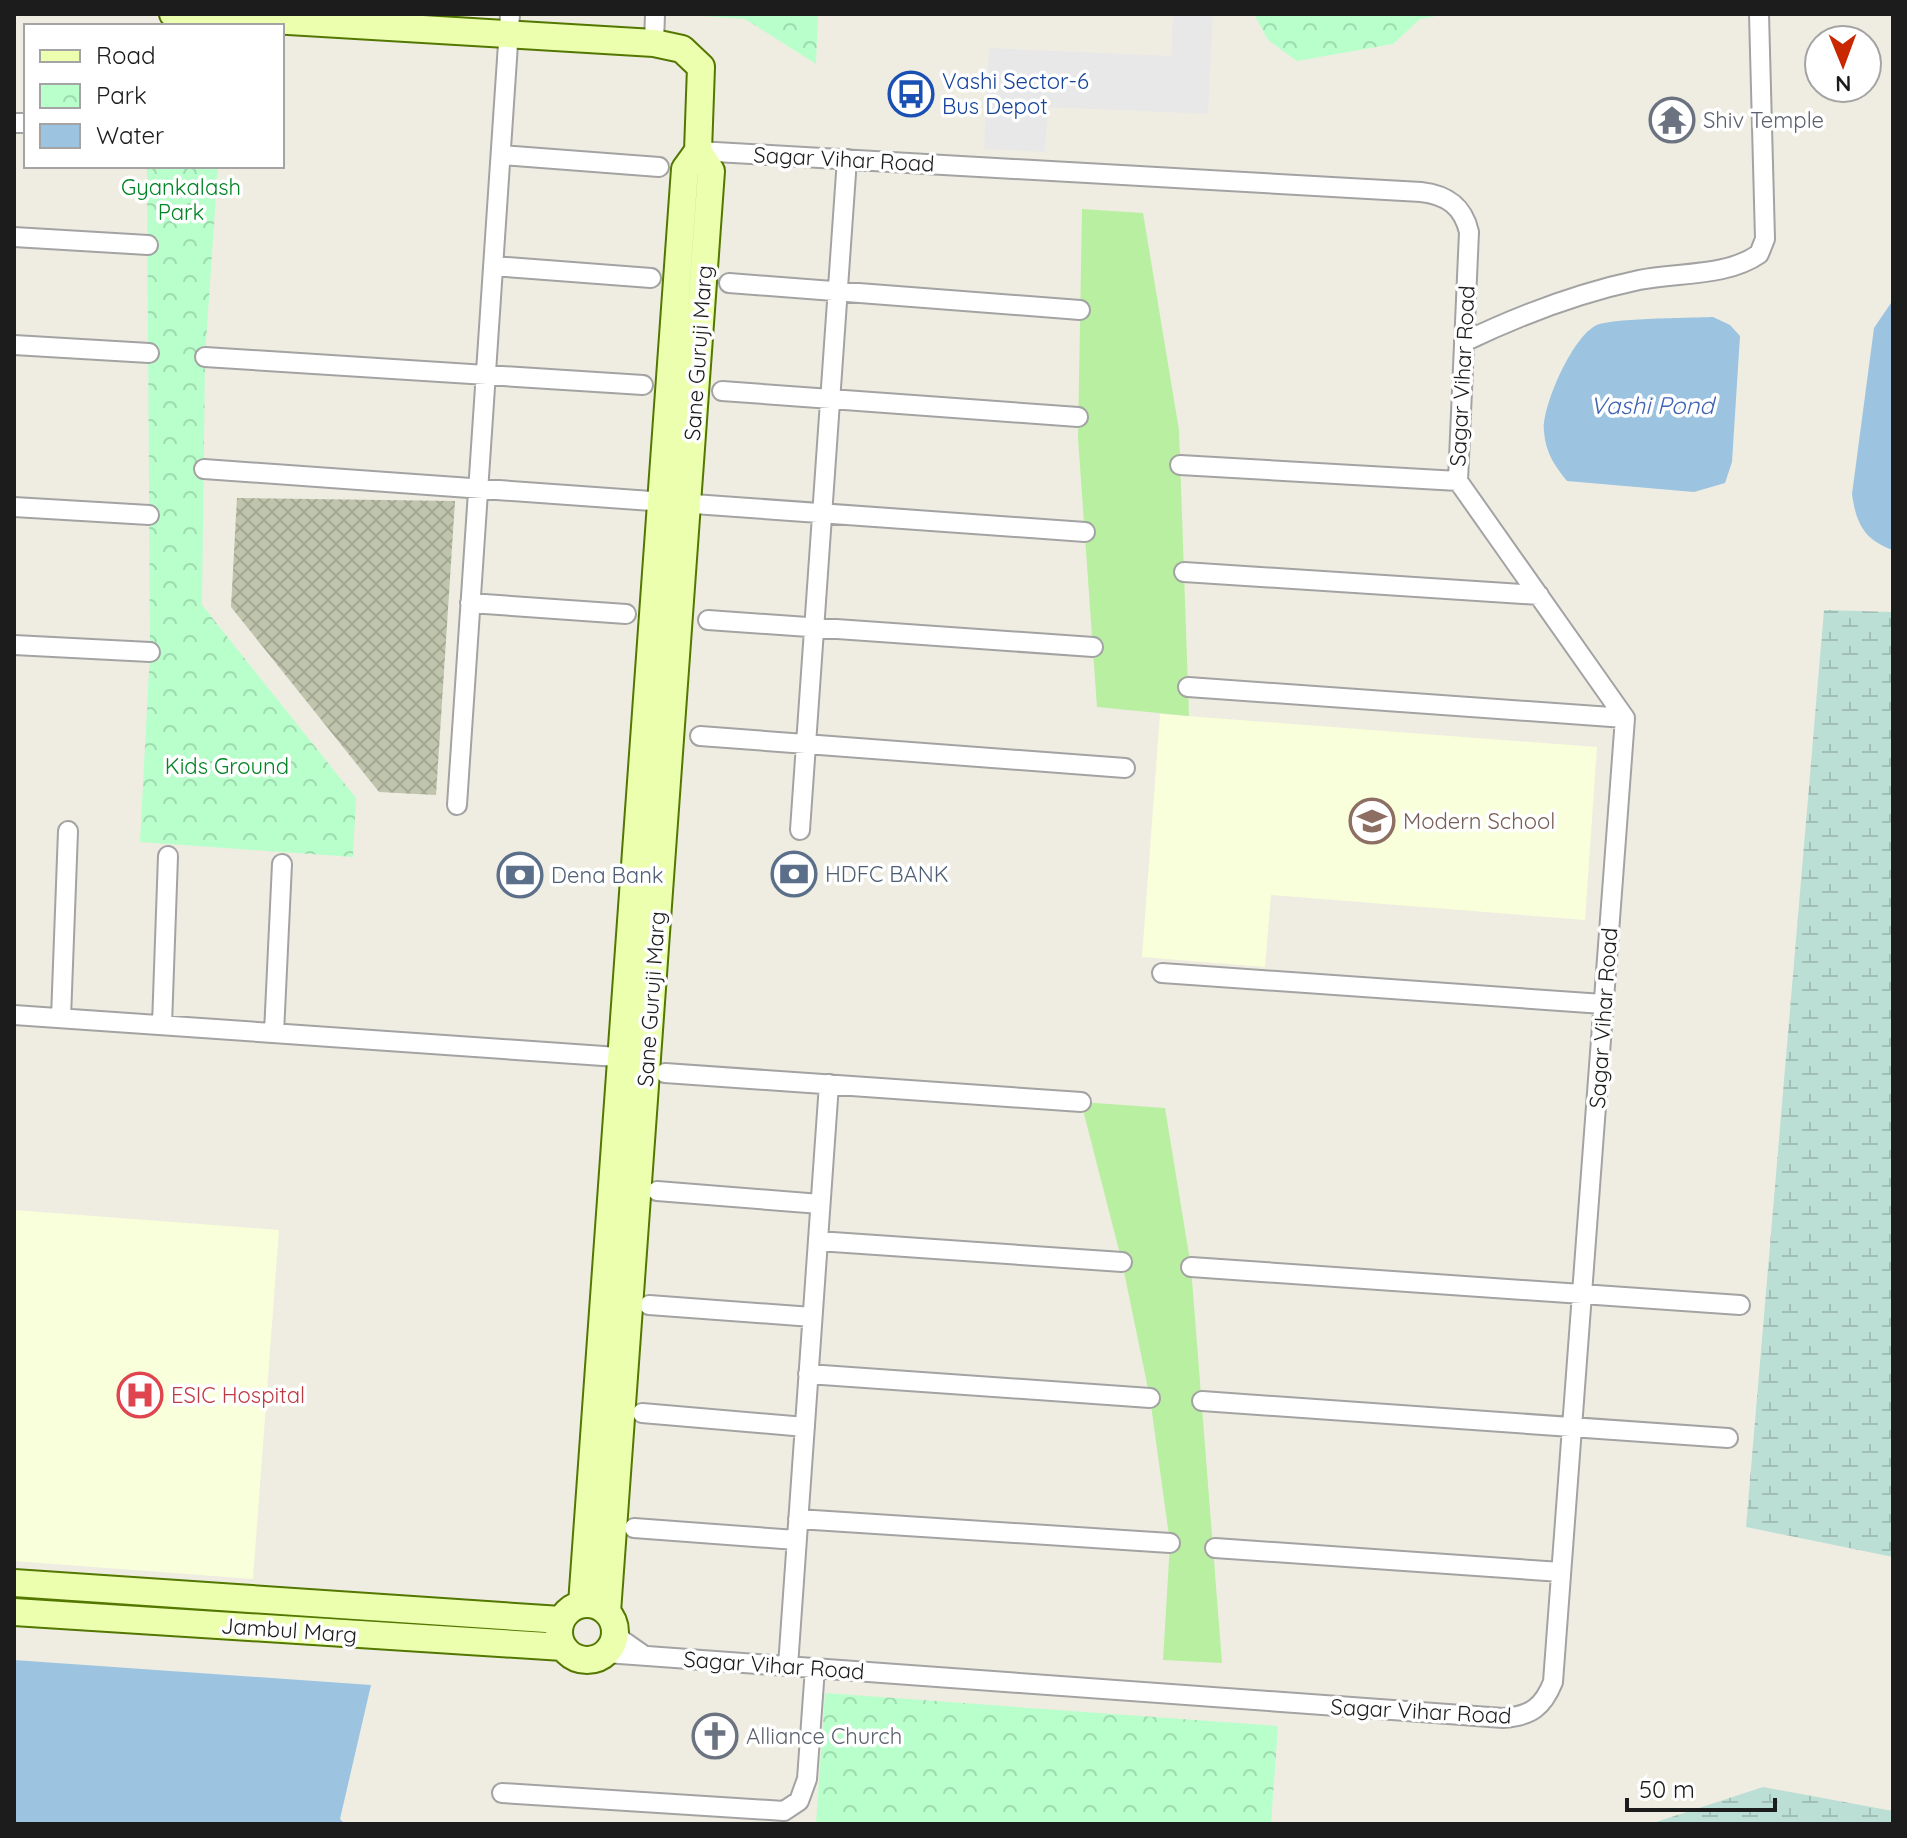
<svg xmlns="http://www.w3.org/2000/svg" width="1907" height="1838" viewBox="0 0 1907 1838" font-family="Quicksand,sans-serif">
  <style>
    .education { fill: #f8ffda }
    .construction { fill: url(#construction-cross-hatch) }
    .grass { fill: #b8efa1 }
    .wetland { fill: url(#wetland-marsh) }
    .park { fill: url(#park-crowns) }
    .parking { fill: #e8e8e8 }
    .water { fill: #9cc4e1 }
    .lines { fill: none; stroke-linecap: round; stroke-linejoin: round }
    .street-casing { stroke: #a3a3a3; stroke-width: 22 }
    .secondary-casing { stroke: #537700; stroke-width: 30 }
    .street { stroke: #fff; stroke-width: 18 }
    .secondary { stroke: #ebffaf; stroke-width: 26 }
    .labels { text-anchor: middle; dominant-baseline: central; stroke-width: 7; stroke-linejoin: round; paint-order: stroke }
    .transit-label { font-size: 22px; fill: #164399; stroke: #fff; text-anchor: start }
    .worship-label { font-size: 22px; fill: #5b616d; stroke: #fff; text-anchor: start }
    .street-label { font-size: 22px; fill: #1c1c1c; stroke: #fff }
    .park-label { font-size: 22px; fill: #018425; stroke: #fff }
    .education-label { font-size: 22px; fill: #785e54; stroke: #fff; text-anchor: start }
    .service-label { font-size: 22px; fill: #4e5e75; stroke: #fff; text-anchor: start }
    .health-label { font-size: 22px; fill: #be3a42; stroke: #fff; text-anchor: start }
    .water-label { font-size: 24px; font-style: italic; fill: #4064b5; stroke: #fff }
  </style>
  <defs>
    <pattern id="construction-cross-hatch" width="8" height="8" patternUnits="userSpaceOnUse" patternTransform="scale(2)"><rect width="8" height="8" fill="#bfc4ac"/><path d="M0 0l8 8M0 8l8-8" fill="none" stroke="#a4a893"/></pattern>
    <pattern id="wetland-marsh" width="20" height="14" patternUnits="userSpaceOnUse" patternTransform="scale(2)"><rect width="20" height="14" fill="#bcdfd5"/><path d="M1 5h8M5 5V1M11 12h8M15 12V8" fill="none" stroke="#a1bfb6"/></pattern>
    <pattern id="park-crowns" width="20" height="18" patternUnits="userSpaceOnUse" patternTransform="scale(2)"><rect width="20" height="18" fill="#b8ffcb"/><path d="M2 6a3 3 0 1 1 6 0M12 15a3 3 0 1 1 6 0" fill="none" stroke="#9edaae"/></pattern>
  </defs>
  <rect width="100%" height="100%" fill="#efede1"/>
  <!-- education -->
  <path class="education" d="M1160,714L1597,747L1585,920L1271,895L1265,967L1142,957Z
    M14,1210L279,1230L253,1579L14,1561Z"/>
  <!-- construction -->
  <path class="construction" d="M237,498L455,501L436,795L379,792L231,607Z"/>
  <!-- grass -->
  <path class="grass" d="M1082,209L1143,213L1179,430L1189,716L1097,707L1078,438Z
    M1081,1102L1165,1108L1191,1267L1222,1663L1163,1660L1170,1543L1150,1398L1122,1262Z"/>
  <!-- wetland -->
  <path class="wetland" d="M1824,610L1893,612V1557L1746,1527Z
    M1763,1787L1893,1811V1824H1650Z"/>
  <!-- park -->
  <path class="park" d="M673,14H818L816,64L745,19Z
    M1254,14H1447L1420,19L1393,44L1297,61L1268,40Z
    M147,166H218L205,357L202,605L356,798L353,857L140,842L150,652Z
    M825,1693L1278,1726L1271,1824H816Z"/>
  <!-- parking -->
  <path class="parking" d="M1173,14H1213L1208,114L1048,107L1045,152L984,149L989,48L1171,56Z"/>
  <!-- water -->
  <path class="water" d="M1893,300V550C1864,540 1856,523 1852,494L1874,328Z
    M1713,317L1730,325L1740,336L1732,462L1725,483L1694,492L1567,481C1554,465 1546,453 1544,432C1541,408 1573,335 1597,325C1613,318 1690,318 1713,317Z
    M14,1660L371,1685L340,1819L345,1824H14Z"/>
  <g class="lines">
    <!-- street casing -->
    <g class="street-casing">
      <path id="street" d="M654,43L655,14
        M14,123H26
        M501,155L659,167
        M14,237L148,245
        M493,266L651,278
        M729,283L1080,310
        M1464,342C1520,315 1578,293 1639,280C1678,272 1726,277 1759,254L1765,239L1759,14
        M14,345L149,353
        M205,357L643,385
        M722,391L1078,417
        M1180,465L1458,481
        M204,469L1085,532
        M14,507L149,515
        M1184,572L1539,595
        M470,603L626,614
        M708,620L1093,647
        M14,645L150,652
        M1188,687L1625,718
        M700,736L1125,768
        M457,805L510,14
        M800,830L847,159
        M1162,973L1603,1004
        M14,1015L632,1058
        M61,1018L68,831
        M162,1025L168,856
        M274,1033L282,864
        M665,1073L1081,1102
        M657,1191L820,1204
        M818,1241L1122,1262
        M1191,1267L1740,1305
        M649,1305L812,1317
        M808,1374L1150,1398
        M1202,1401L1728,1438
        M642,1413L805,1427
        M798,1519L1170,1543
        M634,1528L796,1540
        M1215,1548L1561,1572
        M615,1630L622,1640L642,1654
        M606,1653L1503,1718C1531,1716 1543,1707 1553,1682L1625,718L1458,481L1469,232C1463,206 1447,195 1421,192L698,151
        M788,1666L829,1084
        M502,1793L784,1811L799,1801L807,1779L815,1668"/>
    </g>
    <!-- secondary casing -->
    <g class="secondary-casing">
      <path id="secondary" d="M173,14L654,43L682,49L701,67L698,151L685,169L582,1604
        M14,1583L561,1620
        M559 1632a28 28 0 1 1 56 0a28 28 0 1 1-56 0Z
        M14,1612L563,1647
        M607,1612L711,171L698,151"/>
    </g>
    <!-- street -->
    <use href="#street" class="street"/>
    <!-- secondary -->
    <use href="#secondary" class="secondary"/>
  </g>
  <!-- icons -->
  <defs>
    <g id="bus-ring" transform="scale(2.3)"><circle r="9.5" fill="#fff" stroke="#1a4fb4" stroke-width="1.5"/><path d="M-5-6H5V4H4V6H2V4H-2V6H-4V4H-5ZM-3.5-4V0h7V-4ZM-3.5 1.2v1.5H-2V1.2ZM2 1.2v1.5H3.5V1.2Z" fill="#1a4fb4"/></g>
    <g id="temple-ring" transform="scale(2.3)"><circle r="9.5" fill="#fff" stroke="#6b7280" stroke-width="1.5"/><path d="M0-6L5-2H3V0L6.5 2.5H4V6H1.5V3h-3V6H-4V2.5H-6.5L-3 0V-2H-5Z" fill="#6b7280"/></g>
    <g id="school-ring" transform="scale(2.3)"><circle r="9.5" fill="#fff" stroke="#8d6e63" stroke-width="1.5"/><path d="M0-5L7-2L0 1L-7-2ZM-4 1L0 2.5L4 1V4Q0 6-4 4Z" fill="#8d6e63"/></g>
    <g id="bank-ring" transform="scale(2.3)"><circle r="9.5" fill="#fff" stroke="#5c6f8a" stroke-width="1.5"/><path d="M-6-4H6V4H-6ZM0-2.3a2.3 2.3 0 1 0 0 4.6a2.3 2.3 0 1 0 0-4.6Z" fill="#5c6f8a"/></g>
    <g id="hospital-ring" transform="scale(2.3)"><circle r="9.5" fill="#fff" stroke="#e0444e" stroke-width="1.5"/><path d="M-5-5h3v3.5h4V-5h3V5h-3V1.5h-4V5h-3Z" fill="#e0444e"/></g>
    <g id="church-ring" transform="scale(2.3)"><circle r="9.5" fill="#fff" stroke="#6b7280" stroke-width="1.5"/><path d="M-1.2-6h2.4v3.5h3.3v2.4h-3.3V6h-2.4V-.1h-3.3v-2.4h3.3Z" fill="#6b7280"/></g>
  </defs>
  <g fill-rule="evenodd">
    <use href="#bus-ring" x="911" y="94"/>
    <use href="#temple-ring" x="1672" y="120"/>
    <use href="#school-ring" x="1372" y="821"/>
    <use href="#bank-ring" x="794" y="874"/>
    <use href="#bank-ring" x="520" y="875"/>
    <use href="#hospital-ring" x="140" y="1395"/>
    <use href="#church-ring" x="715" y="1736"/>
  </g>
  <g class="labels">
    <!-- transit labels -->
    <g class="transit-label">
      <text x="942" y="81">Vashi Sector-6<tspan x="942" dy="25">Bus Depot</tspan></text>
    </g>
    <!-- worship labels -->
    <g class="worship-label">
      <text x="1703" y="120">Shiv Temple</text>
      <text x="746" y="1736">Alliance Church</text>
    </g>
    <!-- street labels -->
    <g class="street-label">
      <text transform="translate(844 159) rotate(3)">Sagar Vihar Road</text>
      <text transform="translate(698 353) rotate(-86)">Sane Guruji Marg</text>
      <text transform="translate(1462 376) rotate(-87)">Sagar Vihar Road</text>
      <text transform="translate(651 999) rotate(-86)">Sane Guruji Marg</text>
      <text transform="translate(1603 1018) rotate(-86)">Sagar Vihar Road</text>
      <text transform="translate(289 1630) rotate(4)">Jambul Marg</text>
      <text transform="translate(774 1665) rotate(4)">Sagar Vihar Road</text>
      <text transform="translate(1421 1711) rotate(3)">Sagar Vihar Road</text>
    </g>
    <!-- park labels -->
    <g class="park-label">
      <text x="181" y="187">Gyankalash<tspan x="181" dy="25">Park</tspan></text>
      <text x="227" y="766">Kids Ground</text>
    </g>
    <!-- education labels -->
    <g class="education-label">
      <text x="1403" y="821">Modern School</text>
    </g>
    <!-- service labels -->
    <g class="service-label">
      <text x="825" y="874">HDFC BANK</text>
      <text x="551" y="875">Dena Bank</text>
    </g>
    <!-- health labels -->
    <g class="health-label">
      <text x="171" y="1395">ESIC Hospital</text>
    </g>
    <!-- water labels -->
    <g class="water-label">
      <text x="1652" y="405">Vashi Pond</text>
    </g>
  </g>
  <!-- border -->
  <rect width="1907" height="1838" fill="none" stroke="#1c1c1c" stroke-width="32"/>
  <!-- legend -->
  <rect x="24" y="24" width="260" height="144" fill="#ffffff" stroke="#a4a4a4" stroke-width="2"/>
  <rect x="40" y="50" width="40" height="12" fill="#ebffaf" stroke="#a4a4a4" stroke-width="2"/>
  <text x="96" y="64" font-size="24" fill="#1c1c1c">Road</text>
  <rect x="40" y="84" width="40" height="24" fill="url(#park-crowns)" stroke="#a4a4a4" stroke-width="2"/>
  <text x="96" y="104" font-size="24" fill="#1c1c1c">Park</text>
  <rect x="40" y="124" width="40" height="24" fill="#9cc4e1" stroke="#a4a4a4" stroke-width="2"/>
  <text x="96" y="144" font-size="24" fill="#1c1c1c">Water</text>
  <!-- north arrow -->
  <g transform="translate(1843 64) rotate(179)"><circle r="38" fill="#ffffff" stroke="#a4a4a4" stroke-width="2"/>
  <path d="M0-6L14 30L0 20L-14 30Z" fill="#c92700"/>
  <text y="-12" font-size="22" font-weight="bold" text-anchor="middle" fill="#1c1c1c">N</text>
  </g>
  <!-- scale -->
  <path d="M1627 1798v12h148v-12" fill="none" stroke="#1c1c1c" stroke-width="4"/>
  <text x="1639" y="1798" font-size="24" fill="#1c1c1c" stroke="#ffffff" stroke-width="6" paint-order="stroke">50 m</text>
</svg>
